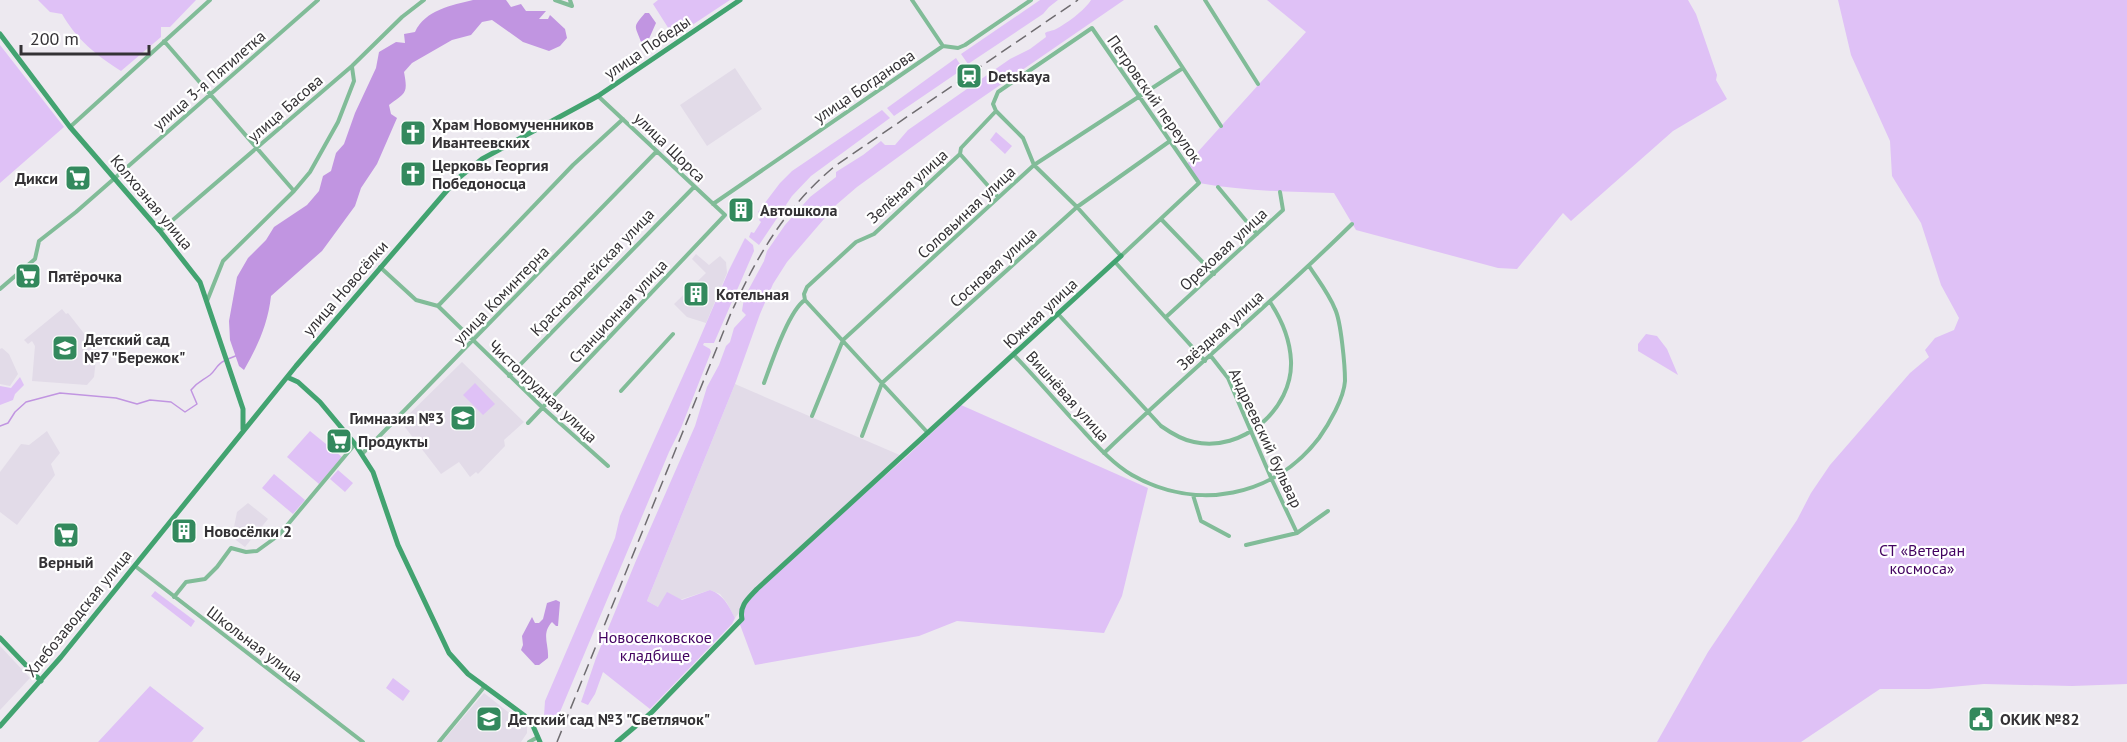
<svg xmlns="http://www.w3.org/2000/svg" width="2127" height="742" viewBox="0 0 2127 742" font-family="'PT Sans',sans-serif">
  <style>
    .built { fill: #e2dbe8 }
    .green { fill: #dfc1f6 }
    .water { fill: #c195e1 }
    .lines { fill: none; stroke-linecap: round; stroke-linejoin: round }
    .stream { stroke: #c195e1; stroke-width: 1.5 }
    .street { stroke: #81bc98; stroke-width: 4 }
    .secondary { stroke: #42a370; stroke-width: 5 }
    .rail { stroke: #6f6c70; stroke-width: 1.5; stroke-dasharray: 12 6; stroke-linecap: butt }
    .labels { text-anchor: middle; dominant-baseline: central; stroke-width: 4.5; stroke-linejoin: round; paint-order: stroke }
    .street-label { font-size: 16px; fill: #343235; stroke: #fff }
    .poi-label { font-size: 16px; font-weight: bold; fill: #343235; stroke: #fff; text-anchor: start }
    .park-label { font-size: 16px; fill: #430361; stroke: #fff }
  </style>
  <rect width="100%" height="100%" fill="#ede9f0"/>
  <!-- built -->
  <path class="built" d="M735,68L762,109L707,146L680,105Z
    M696,254L709,265L720,256L726,262L727,273L706,323L687,317L674,304L706,273L692,259Z
    M62,309L66,314L68,313L97,350L94,377L87,385L32,381L35,346L32,341L28,344L24,340Z
    M2,348L9,354L18,374L10,386L0,384V349Z
    M462,362L524,422L504,440L505,446L478,474L476,472L470,477L459,462L441,474L401,422Z
    M735,384L902,456L742,609L735,618L727,603L720,594L710,590L658,607L647,601Z
    M47,431L60,453L51,464L55,475L17,525L0,512V472L21,444L29,445Z
    M248,503L268,519L245,547L232,537L237,512Z
    M0,646L30,678L0,710Z
    M484,693L527,727V733L521,742H442Z"/>
  <!-- green -->
  <path class="green" d="M38,0H196L170,27H161V37L121,71C96,55 77,40 62,14L50,12Z
    M658,0H730L674,37L653,4Z
    M1040,0H1058L1049,7L1043,14L968,64L961,54Z
    M1091,0H1124L945,123L857,187L836,205L787,262L773,284L760,314L735,384L647,601L658,607L667,592L682,600L710,590C724,595 728,605 735,618L732,624L650,709L603,672L595,694L588,705L581,702L596,658L635,563L695,426L707,387L719,365L726,346L730,342L734,328L746,315L742,311L744,298L764,261L767,251L785,225L810,197L836,177V172L863,155L881,141L885,145H895L908,130L1010,59L1030,49L1046,37L1045,33C1048,31 1051,31 1054,30C1065,25 1085,10 1091,0Z
    M1267,0H1688L1696,14L1717,75L1716,80L1727,99L1673,131L1571,221L1563,213L1517,269L1498,268L1356,230L1334,193C1289,192 1244,191 1199,183L1186,165L1306,32Z
    M1838,0H2127V684L2072,686L1984,684L1929,689H1880L1801,742H1657L1708,652L1797,520L1811,493L1830,465L1910,373L1929,357L1925,350L1935,338L1954,330L1959,318L1941,285L1921,223L1892,176L1890,141L1851,55Z
    M0,45L64,127L0,183Z
    M956,58L963,69L894,116L887,108Z
    M882,110L890,118L811,176L792,196L759,245L749,237L751,232L754,233L761,222L759,220L762,215L758,212L780,183L792,171Z
    M996,132L1012,146L1005,154L990,140Z
    M745,238L753,245L754,251L714,343H704L703,345L710,349L711,352L681,428L669,452L560,712L556,719L550,720L544,716L545,701L615,538L620,516L696,347L729,270Z
    M1646,334L1657,336L1667,349L1678,375L1638,351V344Z
    M20,377L24,385L15,394L13,400L0,405V386L11,388Z
    M475,383L495,404L483,415L463,395Z
    M961,405L1148,488L1122,596L1104,633L957,621L919,636L755,665L739,622L742,609L772,575L905,458Z
    M310,431L342,457L319,484L287,457Z
    M338,470L353,483L345,492L330,479Z
    M274,474L305,500L293,514L262,488Z
    M155,591L195,621L191,627L151,596Z
    M393,678L410,691L403,701L386,688Z
    M150,686L204,728L192,742H98Z"/>
  <!-- water -->
  <path class="water" d="M473,0H506L511,7L521,4L526,11H546L539,19H548L550,15L565,29L567,38L560,46L549,51L523,42L492,20L482,22L471,35L452,40L412,63L404,72C408,94 406,92 389,105L391,114L397,118L377,164L361,188L355,206L322,251L271,296C268,323 258,346 244,370L239,366L230,340L229,321L237,277L248,258L266,240L274,227L307,205L319,191L323,176L331,171L336,153L344,144L355,113L376,68L379,52L396,42L405,43L404,34L415,32C425,10 452,5 473,0Z
    M645,13H649L656,23L648,41L641,42C635,25 632,28 645,13Z
    M556,600L560,602L558,626H556L552,622C541,634 549,644 548,658L539,665H535L521,650L523,645L522,636L532,617L535,623H539L543,619L547,603Z"/>
  <g class="lines">
    <!-- stream -->
    <path class="stream" d="M228,359L238,355
      M0,426L8,423L15,412L26,402L60,393L116,398L137,404L150,400L171,402L185,412L197,404L191,390C198,381 202,381 210,375C216,370 217,364 224,361"/>
    <!-- street -->
    <path class="street" d="M555,0L572,6L570,0
      M912,0L943,46
      M1205,0L1258,84
      M1156,27L1221,126
      M164,41L294,191
      M70,127L210,0
      M960,154L998,197
      M1218,187L1257,234
      M713,204L943,46L958,48L965,45L1031,0
      M1161,219L1214,274
      M160,231L352,66L402,17L424,0
      M1115,262L1205,361
      M380,267L416,300L438,306L543,408L608,466
      M0,289L35,259L39,241L76,212L318,0
      M805,300L928,433
      M207,301L223,261L294,191L310,172L338,122L354,81L352,67
      M438,306L573,165L623,119
      M1059,315L1161,426C1171,433 1182,440 1194,442C1242,453 1293,409 1291,361C1290,338 1282,320 1270,302
      M1166,317L1283,210L1280,192
      M1014,355C1035,377 1055,400 1075,422C1093,441 1110,462 1132,475C1197,512 1274,497 1319,438C1329,424 1344,398 1345,381C1345,366 1341,321 1335,309C1329,294 1318,280 1309,266
      M1210,355L1228,378L1272,480L1297,533
      M509,376L694,187
      M764,383C771,364 789,310 805,300L804,294L807,287L856,242L874,234L960,154L961,148L996,111L993,104L998,92L1092,28L1199,183L1121,256L1077,207L1034,165L1023,138L996,111
      M621,391L673,334
      M812,416L843,340L1034,165L1183,68
      M528,423L725,215L598,96
      M862,436L882,383L1077,207L1170,141
      M1104,453C1185,375 1272,303 1352,224
      M362,454L657,151
      M1193,495L1201,521L1229,536
      M1246,545L1297,533L1328,511
      M135,566L363,742
      M174,597L186,582L205,579L217,567L231,548L246,552L257,551L279,535L355,444
      M439,742L485,686
      M529,742L538,737"/>
    <!-- secondary -->
    <path class="secondary" d="M0,34L70,127L160,231L200,282L243,409V429
      M287,377L298,382L320,402L355,444L373,472L398,545L449,653L468,674L525,716L533,726L540,742
      M0,638L41,681
      M0,726L61,657L296,366L456,180L482,159L598,96L740,0
      M617,742L651,713L742,619C739,605 749,598 757,589L1121,256"/>
    <!-- rail -->
    <path class="rail" d="M557,742L731,313C758,254 785,208 835,166L1078,0"/>
  </g>
  <!-- icons -->
  <defs>
    <g id="station-square" transform="scale(1.35)"><rect x="-9" y="-9" width="18" height="18" rx="4" fill="#33895d" stroke="#fff"/><path d="M-3-6H3Q5-6 5-4V2Q5 4 3 4L4.5 6H3L1.5 4h-3L-3 6H-4.5L-3 4Q-5 4-5 2V-4Q-5-6-3-6ZM-3.5-4v3h7v-3ZM-3.5 1v1.5H-2V1ZM2 1v1.5H3.5V1Z" fill="#fff"/></g>
    <g id="church-square" transform="scale(1.35)"><rect x="-9" y="-9" width="18" height="18" rx="4" fill="#33895d" stroke="#fff"/><path d="M-1.2-6h2.4v3.5h3.3v2.4h-3.3V6h-2.4V-.1h-3.3v-2.4h3.3Z" fill="#fff"/></g>
    <g id="supermarket-square" transform="scale(1.35)"><rect x="-9" y="-9" width="18" height="18" rx="4" fill="#33895d" stroke="#fff"/><path d="M-6-5.5h2.5l.6 2H6L4.5 2H-2.5L-4.4-4H-6ZM-1.5 3.2a1.3 1.3 0 1 0 .1 0ZM3 3.2a1.3 1.3 0 1 0 .1 0Z" fill="#fff"/></g>
    <g id="building-square" transform="scale(1.35)"><rect x="-9" y="-9" width="18" height="18" rx="4" fill="#33895d" stroke="#fff"/><path d="M-4-6H4V6H1V3H-1V6H-4ZM-2.5-4.3h1.7v1.8h-1.7ZM.8-4.3h1.7v1.8H.8ZM-2.5-1h1.7V.8h-1.7ZM.8-1h1.7V.8H.8Z" fill="#fff"/></g>
    <g id="school-square" transform="scale(1.35)"><rect x="-9" y="-9" width="18" height="18" rx="4" fill="#33895d" stroke="#fff"/><path d="M0-5L7-2L0 1L-7-2ZM-4 1L0 2.5L4 1V4Q0 6-4 4Z" fill="#fff"/></g>
    <g id="civic-square" transform="scale(1.35)"><rect x="-9" y="-9" width="18" height="18" rx="4" fill="#33895d" stroke="#fff"/><path d="M-.6-6.5H3V-4.5H.6V-3L4-1V1h2V6H-6V1h2V-1L-.6-3ZM-1.2 2.5V6h2.4V2.5Z" fill="#fff"/></g>
  </defs>
  <g fill-rule="evenodd">
    <use href="#station-square" x="969" y="76"/>
    <use href="#church-square" x="413" y="133"/>
    <use href="#church-square" x="413" y="174"/>
    <use href="#supermarket-square" x="78" y="178"/>
    <use href="#building-square" x="741" y="210"/>
    <use href="#supermarket-square" x="28" y="276"/>
    <use href="#building-square" x="696" y="294"/>
    <use href="#school-square" x="65" y="348"/>
    <use href="#school-square" x="463" y="418"/>
    <use href="#supermarket-square" x="339" y="441"/>
    <use href="#building-square" x="184" y="531"/>
    <use href="#supermarket-square" x="66" y="535"/>
    <use href="#school-square" x="489" y="719"/>
    <use href="#civic-square" x="1981" y="719"/>
  </g>
  <g class="labels">
    <!-- street labels -->
    <g class="street-label">
      <text transform="translate(647 47) rotate(-34)">улица Победы</text>
      <text transform="translate(209 80) rotate(-41)">улица 3-я Пятилетка</text>
      <text transform="translate(864 86) rotate(-34)">улица Богданова</text>
      <text transform="translate(1155 99) rotate(55)">Петровский переулок</text>
      <text transform="translate(285 108) rotate(-41)">улица Басова</text>
      <text transform="translate(670 147) rotate(44)">улица Щорса</text>
      <text transform="translate(907 186) rotate(-42)">Зелёная улица</text>
      <text transform="translate(152 202) rotate(50)">Колхозная улица</text>
      <text transform="translate(966 212) rotate(-43)">Соловьиная улица</text>
      <text transform="translate(1223 249) rotate(-43)">Ореховая улица</text>
      <text transform="translate(993 267) rotate(-42)">Сосновая улица</text>
      <text transform="translate(592 272) rotate(-46)">Красноармейская улица</text>
      <text transform="translate(345 288) rotate(-49)">улица Новосёлки</text>
      <text transform="translate(501 295) rotate(-46)">улица Коминтерна</text>
      <text transform="translate(618 311) rotate(-47)">Станционная улица</text>
      <text transform="translate(1040 313) rotate(-43)">Южная улица</text>
      <text transform="translate(1220 330) rotate(-42)">Звёздная улица</text>
      <text transform="translate(543 391) rotate(43)">Чистопрудная улица</text>
      <text transform="translate(1068 396) rotate(48)">Вишнёвая улица</text>
      <text transform="translate(1266 438) rotate(65)">Андреевский бульвар</text>
      <text transform="translate(78 613) rotate(-51)">Хлебозаводская улица</text>
      <text transform="translate(255 644) rotate(37)">Школьная улица</text>
    </g>
    <!-- poi labels -->
    <g class="poi-label">
      <text x="988" y="76">Detskaya</text>
      <text x="432" y="124">Храм Новомученников<tspan x="432" dy="18">Ивантеевских</tspan></text>
      <text x="432" y="165">Церковь Георгия<tspan x="432" dy="18">Победоносца</tspan></text>
      <text x="58" y="178" text-anchor="end">Дикси</text>
      <text x="760" y="210">Автошкола</text>
      <text x="48" y="276">Пятёрочка</text>
      <text x="716" y="294">Котельная</text>
      <text x="84" y="339">Детский сад<tspan x="84" dy="18">№7 "Бережок"</tspan></text>
      <text x="444" y="418" text-anchor="end">Гимназия №3</text>
      <text x="358" y="441">Продукты</text>
      <text x="204" y="531">Новосёлки 2</text>
      <text x="66" y="562" text-anchor="middle">Верный</text>
      <text x="508" y="719">Детский сад №3 "Светлячок"</text>
      <text x="2000" y="719">ОКИК №82</text>
    </g>
    <!-- park labels -->
    <g class="park-label">
      <text x="1922" y="550">СТ «Ветеран<tspan x="1922" dy="18">космоса»</tspan></text>
      <text x="655" y="637">Новоселковское<tspan x="655" dy="18">кладбище</tspan></text>
    </g>
  </g>
  <!-- scale -->
  <path d="M21 45v9h128v-9" fill="none" stroke="#343235" stroke-width="3"/>
  <text x="30" y="45" font-size="18" fill="#343235" stroke="#ffffff" stroke-width="4.5" paint-order="stroke">200 m</text>
</svg>
